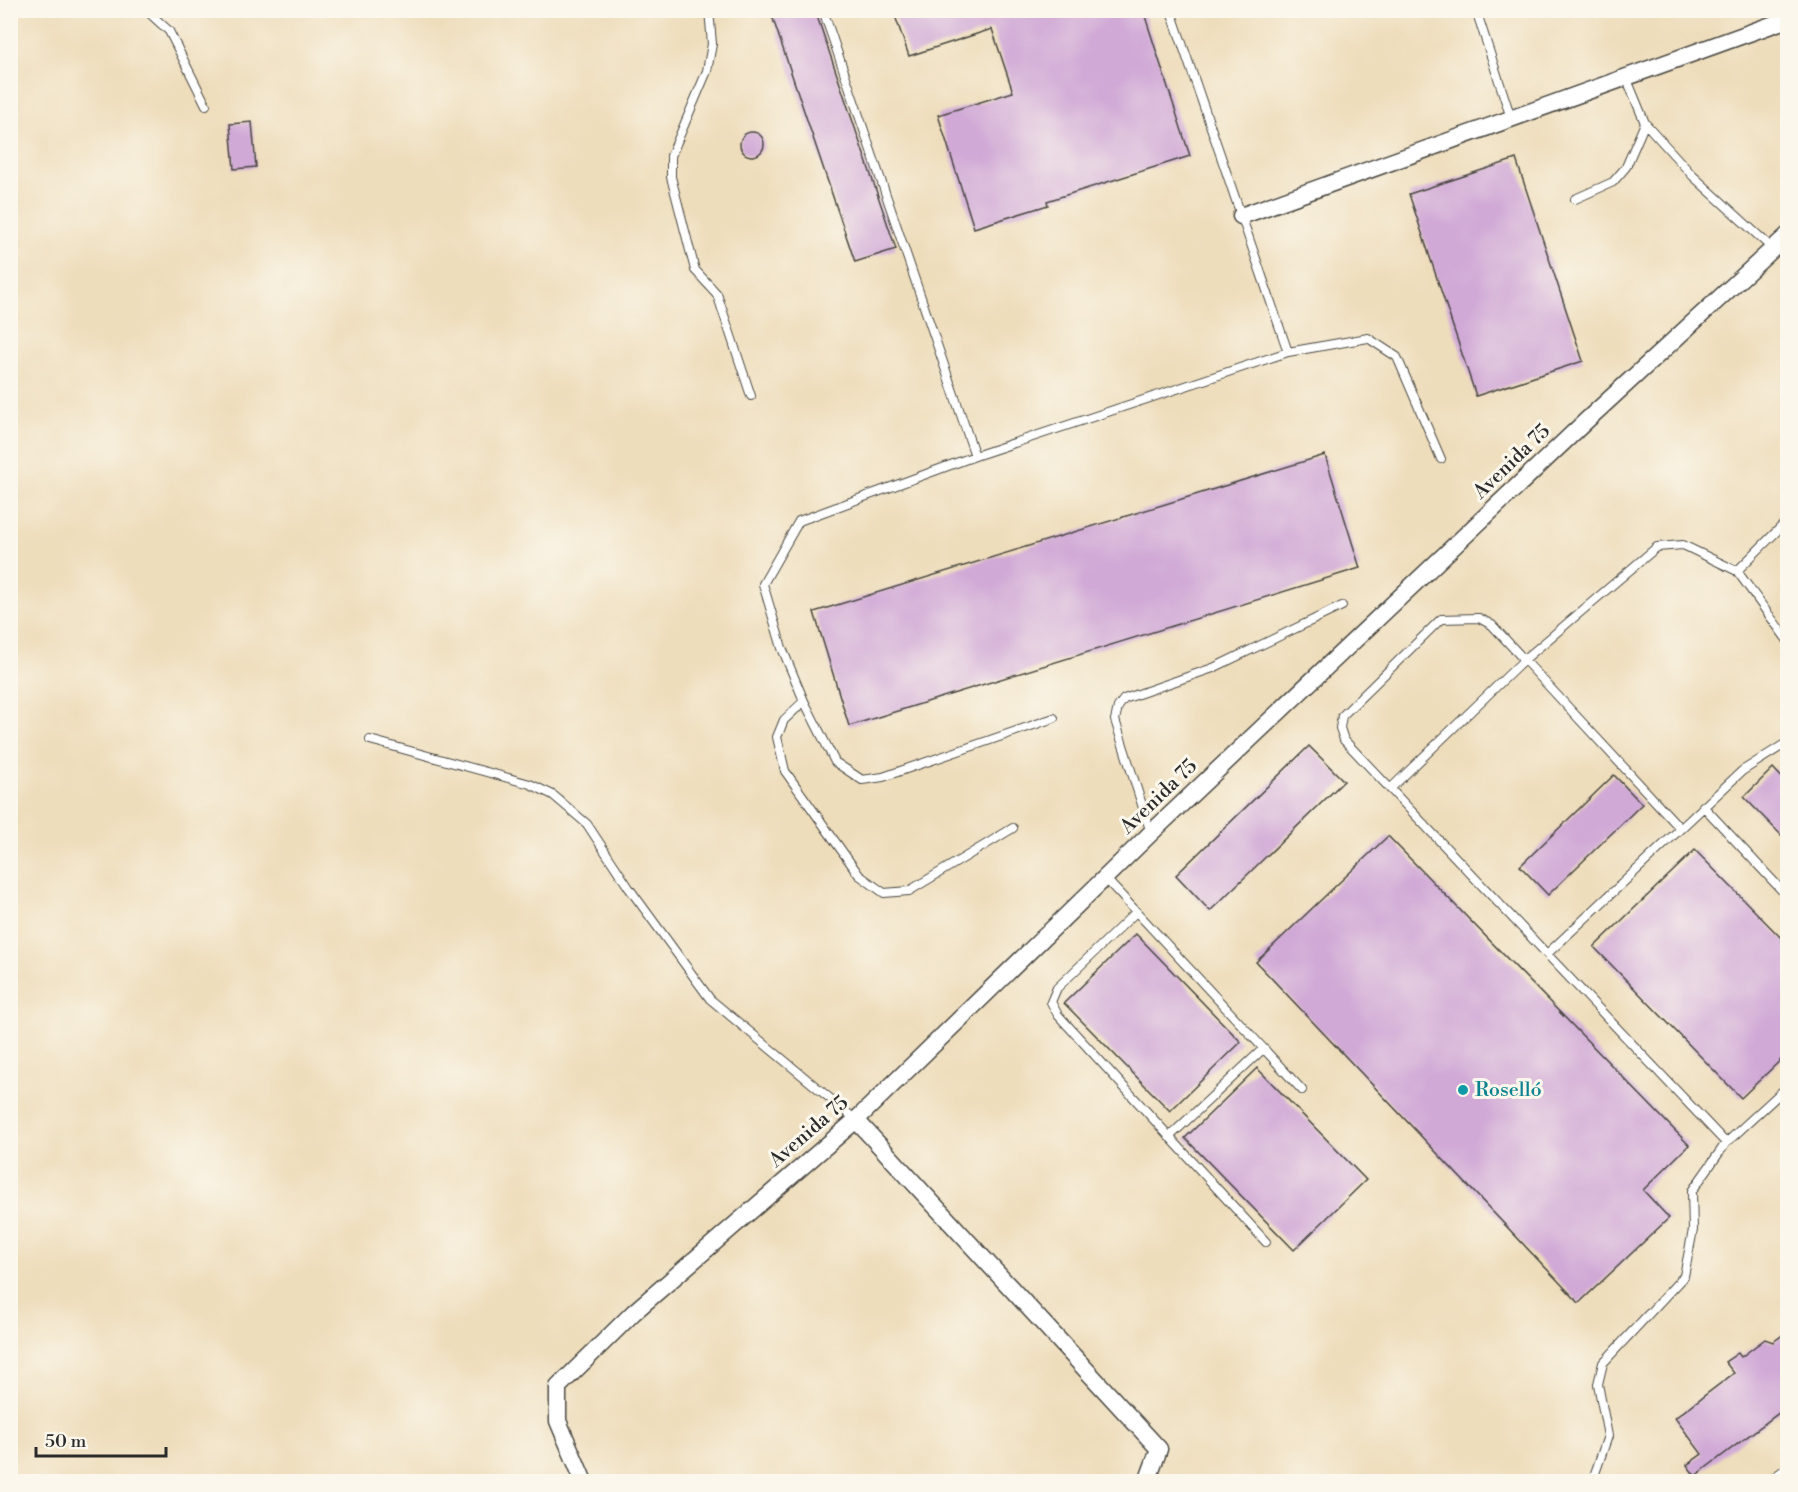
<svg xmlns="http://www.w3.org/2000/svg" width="1798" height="1492" viewBox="0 0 1798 1492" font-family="'Libre Bodoni',serif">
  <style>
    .building { fill: #d0a9d6 }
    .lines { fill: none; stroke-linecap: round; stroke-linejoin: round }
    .service-casing { stroke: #484641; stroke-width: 10 }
    .minor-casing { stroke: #484641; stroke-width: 19 }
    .service { stroke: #fff; stroke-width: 8 }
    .minor { stroke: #fff; stroke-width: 16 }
    .culture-dot { fill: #0f9aa8; stroke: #fbf7ec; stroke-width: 2 }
    .labels { text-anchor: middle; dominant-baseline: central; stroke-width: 6; stroke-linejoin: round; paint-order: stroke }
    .street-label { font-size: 20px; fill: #2b2b2b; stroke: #fbf7ec }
    .culture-label { font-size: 20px; fill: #0d838f; stroke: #fbf7ec; text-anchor: start }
  </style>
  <rect width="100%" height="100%" fill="#fbf7ec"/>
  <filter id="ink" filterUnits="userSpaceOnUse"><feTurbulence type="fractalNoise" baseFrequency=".0167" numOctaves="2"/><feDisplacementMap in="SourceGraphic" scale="12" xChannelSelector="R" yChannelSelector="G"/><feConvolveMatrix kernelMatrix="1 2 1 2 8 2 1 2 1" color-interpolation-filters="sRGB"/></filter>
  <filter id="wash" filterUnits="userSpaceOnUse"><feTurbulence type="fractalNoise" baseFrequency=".008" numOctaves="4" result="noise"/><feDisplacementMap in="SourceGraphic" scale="24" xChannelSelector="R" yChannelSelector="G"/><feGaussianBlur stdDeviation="1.35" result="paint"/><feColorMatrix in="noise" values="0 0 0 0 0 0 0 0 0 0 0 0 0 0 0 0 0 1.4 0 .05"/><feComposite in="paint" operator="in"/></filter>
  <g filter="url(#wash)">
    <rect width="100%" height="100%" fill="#edb"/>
    <g id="blocks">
      <!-- building -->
      <path class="building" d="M770,10H815L896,249L855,262Z
        M893,10H1143L1190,156L1047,201L1048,205L974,228L938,115L1013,92L992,29L909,56Z
        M252,122L256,167L234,169L230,124Z
        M740 144a12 12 0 1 1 24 0a12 12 0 1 1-24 0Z
        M1516,159L1583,361L1476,396L1409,194Z
        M1325,455L1360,568L849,726L814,612Z
        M1309,746L1344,781L1210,911L1176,875Z
        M1773,768L1788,784V842L1744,797Z
        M1614,775L1642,804L1548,895L1520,866Z
        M1388,836L1689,1145L1643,1190L1669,1218L1579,1303L1256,962Z
        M1695,850L1788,945V1053L1741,1098L1594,947Z
        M1136,934L1241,1042L1170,1111L1064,1003Z
        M1257,1068L1366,1180L1294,1250L1185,1138Z
        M1788,1331V1406L1695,1476L1687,1465L1702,1454L1675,1418L1734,1373L1725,1362L1738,1353L1741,1357L1765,1339L1773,1342Z"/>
    </g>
  </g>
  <g filter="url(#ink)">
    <use href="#blocks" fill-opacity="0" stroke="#484641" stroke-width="1.5"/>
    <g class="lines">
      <!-- service casing -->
      <g class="service-casing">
        <path id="service" d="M146,10L169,31L206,105
          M709,10L712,44L707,71L671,156V177L695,270L717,294L751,396
          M823,10L975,456L1288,352L1171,11
          M1476,10L1511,118
          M1626,77L1645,123L1693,176L1773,249
          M1575,199L1613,182L1626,167L1645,123
          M1288,352L1368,338L1397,357L1441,459
          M975,456L799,521L763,584L782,648L804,701L835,762L862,780L883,777L1054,718
          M1737,571L1788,520
          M804,701L784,720L777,737L785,771L859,875L884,893L909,891L1013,828
          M370,740L530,784L553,795L587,824L629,888L710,999L856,1120
          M1390,789L1524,660L1657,547L1683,545L1737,571L1788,641
          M1703,806L1788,897
          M1680,828L1492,625L1479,618L1441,619L1342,716L1340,728L1344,740L1726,1143
          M1151,833L1115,720L1118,707L1124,699L1213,668L1342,606
          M1105,878L1302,1090
          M1136,912L1057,988L1051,1002L1058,1015L1266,1242
          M1547,954L1742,771L1788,742
          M1169,1137L1263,1049
          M1592,1482L1608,1436L1598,1384L1603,1363L1684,1276L1693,1230L1692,1191L1726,1143L1788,1086
          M1768,1482L1788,1467"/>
      </g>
      <!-- minor casing -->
      <g class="minor-casing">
        <path id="minor" d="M1241,216L1788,19
          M856,1120L1159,1449L1147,1482
          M584,1482L558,1421V1387L634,1312L856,1120L1151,833L1587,420L1788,235"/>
      </g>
      <!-- service -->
      <use href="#service" class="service"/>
      <!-- minor -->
      <use href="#minor" class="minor"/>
    </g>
  </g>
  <!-- markers -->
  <circle class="culture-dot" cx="1463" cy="1090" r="6"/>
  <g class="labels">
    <!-- street labels -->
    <g class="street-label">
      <text transform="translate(1512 462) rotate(-44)">Avenida 75</text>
      <text transform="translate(1159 797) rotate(-44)">Avenida 75</text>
      <text transform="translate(809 1132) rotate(-41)">Avenida 75</text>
    </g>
    <!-- culture labels -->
    <g class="culture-label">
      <text x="1475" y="1090">Roselló</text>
    </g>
  </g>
  <!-- margin -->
  <rect width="1798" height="1492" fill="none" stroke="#fbf7ec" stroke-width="36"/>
  <!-- scale -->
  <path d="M36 1447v9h130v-9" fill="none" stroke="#2b2b2b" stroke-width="3"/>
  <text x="45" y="1447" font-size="18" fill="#2b2b2b" stroke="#fbf7ec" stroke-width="4.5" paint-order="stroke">50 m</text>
</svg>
